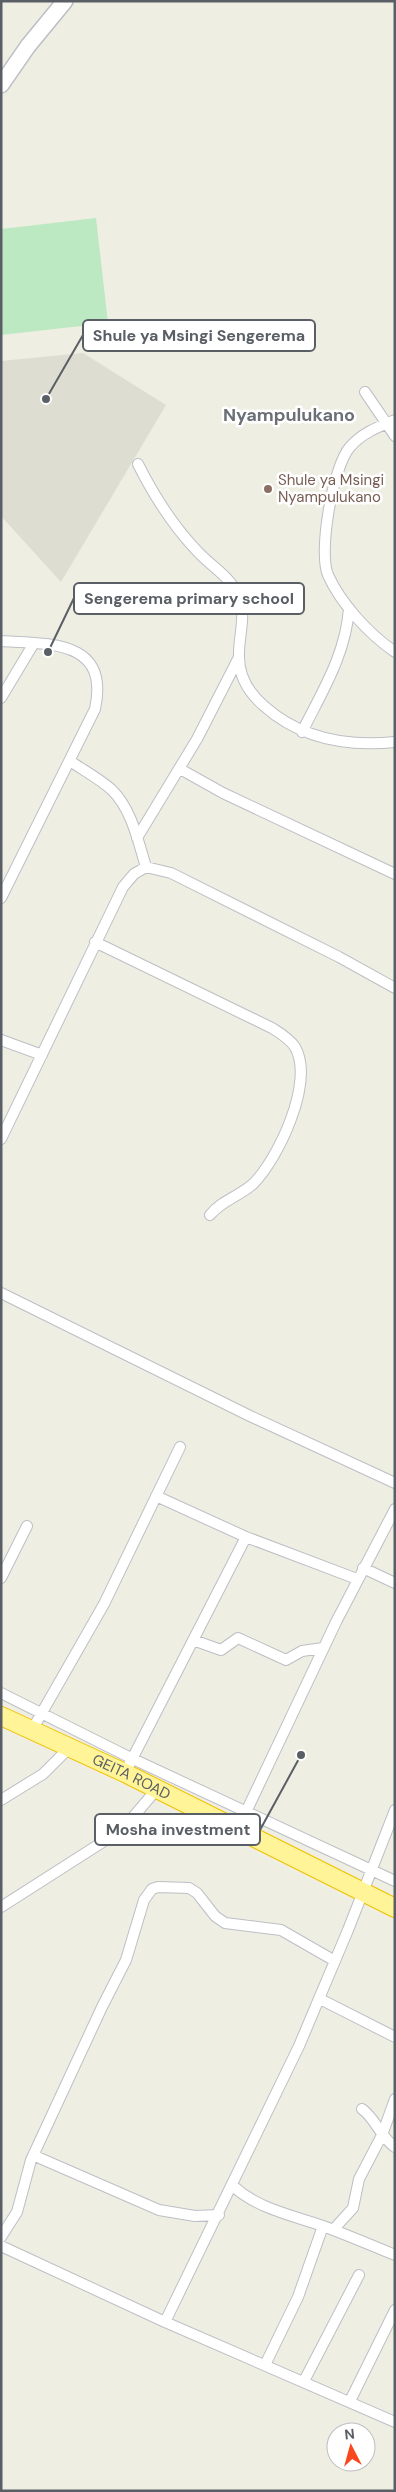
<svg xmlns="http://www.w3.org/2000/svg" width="396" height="2492" viewBox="0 0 396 2492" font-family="'DM Sans',sans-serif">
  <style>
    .education { fill: #deddd1 }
    .pitch { fill: #bce9c1 }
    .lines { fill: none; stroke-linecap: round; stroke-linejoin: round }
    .minor-casing { stroke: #bcbfc5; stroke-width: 12 }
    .secondary-casing { stroke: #bbbec5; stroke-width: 18 }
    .trunk-casing { stroke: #f1c100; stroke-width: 20 }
    .minor { stroke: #fff; stroke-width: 10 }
    .secondary { stroke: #fff; stroke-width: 15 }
    .trunk { stroke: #fff498; stroke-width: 18 }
    .education-dot { fill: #8d6e63; stroke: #fff; stroke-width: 2 }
    .labels { text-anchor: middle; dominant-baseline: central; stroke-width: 5; stroke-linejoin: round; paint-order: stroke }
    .education-label { font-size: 15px; fill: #785e54; stroke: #fff; text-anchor: start }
    .street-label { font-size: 15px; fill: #5a5e65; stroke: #fff }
    .quarter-label { font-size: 18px; font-weight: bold; fill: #6b7077; stroke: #fff }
    .leader { fill: none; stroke: #5a5e65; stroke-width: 2 }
    .callout-dot { fill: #5a5e65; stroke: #fff; stroke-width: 2 }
    .callout { fill: #fff; stroke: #5a5e65; stroke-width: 2 }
    .callout-label { font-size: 16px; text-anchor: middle; font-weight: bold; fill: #5a5e65 }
  </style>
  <rect width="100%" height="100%" fill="#efeee2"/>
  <!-- education -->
  <path class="education" d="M83,353L166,405L61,582L1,516V361Z"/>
  <!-- pitch -->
  <path class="pitch" d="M96,218L108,323L1,335V229Z"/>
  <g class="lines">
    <!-- minor casing -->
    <g class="minor-casing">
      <path id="minor" d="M365,392L395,436
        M395,420C378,427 362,433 350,447C333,466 318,552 328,575C341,604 369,634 395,652
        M138,464C154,496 173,526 198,552C211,566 229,576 237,593C248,613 238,636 239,657C239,678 249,693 264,706C301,739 346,747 395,742
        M1,641C50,644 110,640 95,709L1,898
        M1,698L34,643
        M302,732C322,692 346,654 349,608
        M70,761C83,770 100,779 112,790C132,810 138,841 146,867
        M180,769L223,793L395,874
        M137,838L197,739L239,657
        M95,942L272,1028C280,1033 290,1039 295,1047C315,1082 278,1159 253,1184C240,1196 222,1200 210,1215
        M1,1040L42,1055
        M1,1139L123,887L134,874L146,867L171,873L339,957L395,988
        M1,1293L250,1416L395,1483
        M156,1496L246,1537L357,1579
        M363,1568L395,1583
        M1,1578L27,1526
        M193,1640L221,1650L238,1638L286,1660L302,1651L323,1648
        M1,1693L133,1759L395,1881
        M32,1730L104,1604L180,1447
        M129,1765L246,1537
        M1,1800L43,1774L69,1748
        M246,1812L336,1622L395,1509
        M1,1907L123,1829L156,1790
        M320,1999L395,2037
        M362,2109C376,2119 380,2137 395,2147
        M35,2156L159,2210L195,2216L219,2215
        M233,2186C258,2209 292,2215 323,2226C347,2235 371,2245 395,2255
        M333,2230L353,2208L359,2179L382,2135L395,2099
        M1,2237L17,2212L31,2160L102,2007L126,1960L144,1900L152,1889L158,1887L189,1888L197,1893L215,1916L225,1923L281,1930L335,1961
        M1,2246L165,2322L395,2422
        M165,2322L299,2046L348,1930L395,1810
        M265,2365L298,2297L323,2226
        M304,2381L359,2275
        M350,2401L395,2310"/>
    </g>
    <!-- secondary casing -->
    <g class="secondary-casing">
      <path id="secondary" d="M1,85L28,46L65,1"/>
    </g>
    <!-- trunk casing -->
    <g class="trunk-casing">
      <g id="trunk">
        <path id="s1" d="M1,1716L125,1773L395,1908"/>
      </g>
    </g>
    <!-- minor -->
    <use href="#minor" class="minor"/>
    <!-- secondary -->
    <use href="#secondary" class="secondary"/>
    <!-- trunk -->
    <use href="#trunk" class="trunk"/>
  </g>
  <!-- markers -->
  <circle class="education-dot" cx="268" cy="489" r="5"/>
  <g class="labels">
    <!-- education labels -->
    <g class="education-label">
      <text x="278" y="480">Shule ya Msingi<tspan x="278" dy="17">Nyampulukano</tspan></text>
    </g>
    <!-- street labels -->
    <g class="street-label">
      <text stroke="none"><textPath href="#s1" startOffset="144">GEITA ROAD</textPath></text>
    </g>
    <!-- quarter labels -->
    <g class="quarter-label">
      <text x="289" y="415">Nyampulukano</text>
    </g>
  </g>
  <!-- callouts -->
  <path class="leader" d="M46 399L83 335M48 652L74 598M301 1755L260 1830"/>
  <g class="callout-dot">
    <circle cx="46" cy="399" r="5"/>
    <circle cx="48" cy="652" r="5"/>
    <circle cx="301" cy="1755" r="5"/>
  </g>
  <g class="callout">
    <rect x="83" y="320" width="232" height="31" rx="5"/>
    <rect x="74" y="583" width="230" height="31" rx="5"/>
    <rect x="95" y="1814" width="165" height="31" rx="5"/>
  </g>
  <g class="callout-label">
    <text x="199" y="341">Shule ya Msingi Sengerema</text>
    <text x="189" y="604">Sengerema primary school</text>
    <text x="178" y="1835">Mosha investment</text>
  </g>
  <!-- border -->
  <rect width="396" height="2492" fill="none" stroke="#5a5e65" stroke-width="5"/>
  <!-- north arrow -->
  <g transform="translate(351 2447) rotate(354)"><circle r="24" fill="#ffffff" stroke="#bdbfc1"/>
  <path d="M0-4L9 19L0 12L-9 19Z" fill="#f9481e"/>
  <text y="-8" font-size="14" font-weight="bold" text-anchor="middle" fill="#5a5e65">N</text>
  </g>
</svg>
